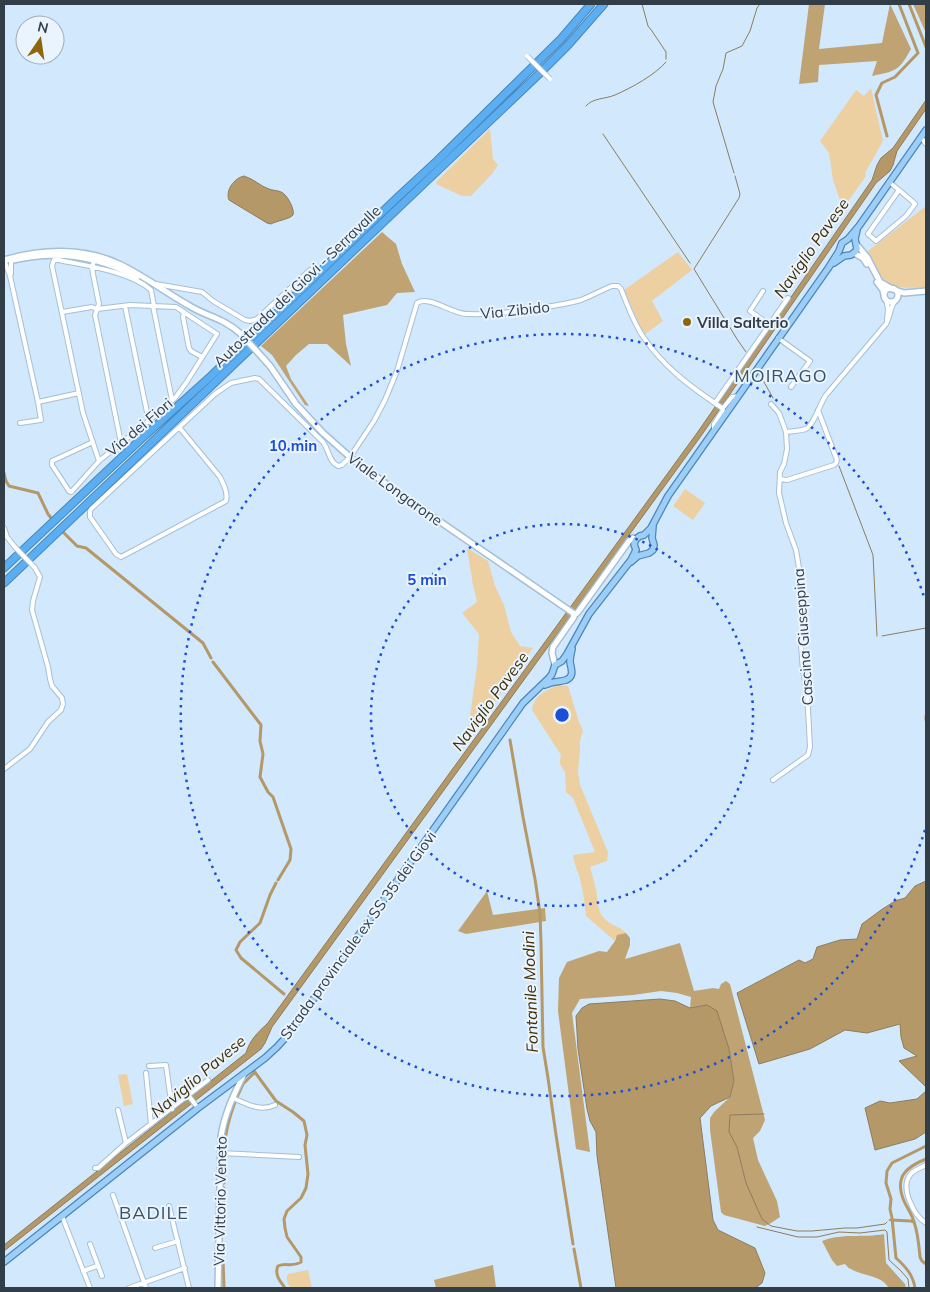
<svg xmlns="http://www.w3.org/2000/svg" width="930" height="1292" viewBox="0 0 930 1292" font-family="Mulish,sans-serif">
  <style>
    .green { fill: #ecd0a1 }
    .forest { fill: #bfa373 }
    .water { fill: #b49868; stroke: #8d7d5e }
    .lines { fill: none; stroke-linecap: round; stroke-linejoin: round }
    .stream { stroke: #8d7d5e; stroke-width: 1 }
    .canal { stroke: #b49868; stroke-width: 3 }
    .street-casing { stroke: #a4bfd7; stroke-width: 6 }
    .secondary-casing { stroke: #a4bfd7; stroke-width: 8 }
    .primary-casing { stroke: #4c87b6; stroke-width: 8 }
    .highway-casing { stroke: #4c87b6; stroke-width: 9 }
    .street { stroke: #fff; stroke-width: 4 }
    .secondary { stroke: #fff; stroke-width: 5 }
    .primary { stroke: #9ccef7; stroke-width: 5.5 }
    .highway { stroke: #5aaef1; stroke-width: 7 }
    .street-bridge-casing { stroke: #a4bfd7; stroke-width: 6; stroke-linecap: butt }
    .secondary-bridge-casing { stroke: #a4bfd7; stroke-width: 8; stroke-linecap: butt }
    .street-bridge { stroke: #fff; stroke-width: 4 }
    .secondary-bridge { stroke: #fff; stroke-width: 5 }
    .ring { fill: none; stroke: #1d4ed8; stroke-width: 2.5; stroke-dasharray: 2.5 5 }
    .poi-dot { fill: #8e6509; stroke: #e9f4fe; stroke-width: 2 }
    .labels { text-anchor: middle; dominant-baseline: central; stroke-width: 4; stroke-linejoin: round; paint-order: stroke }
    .street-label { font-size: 15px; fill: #323e47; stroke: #e9f4fe }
    .poi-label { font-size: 15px; font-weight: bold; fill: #323e47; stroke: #e9f4fe; text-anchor: start }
    .water-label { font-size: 16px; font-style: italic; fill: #422e04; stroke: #e9f4fe }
    .quarter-label { font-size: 18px; letter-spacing: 1px; fill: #3a5266; stroke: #e9f4fe }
    .centre { fill: #1d4ed8; stroke: #e9f4fe; stroke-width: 2.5 }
    .ring-label { font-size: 15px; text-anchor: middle; font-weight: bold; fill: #1d4ed8; stroke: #e9f4fe; stroke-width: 4; stroke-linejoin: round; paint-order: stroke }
  </style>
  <rect width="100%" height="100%" fill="#d2e8fc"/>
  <!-- green -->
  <path class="green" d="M871,88L883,141L865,173L866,176L844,207L840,200L833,180L829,153L820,141L856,90L864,96Z
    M490,129L493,159L498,165L491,175L471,196H462L436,184L437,181Z
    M926,206V287C912,288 890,290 881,277C876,269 872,259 868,251Z
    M678,252L692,270L652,301L663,321L644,335L624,290Z
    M685,489L705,503L693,520L673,506Z
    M467,548L488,561L495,586L504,605L511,632L520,646L533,648L471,735L468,731L477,666L479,634L462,613L477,602L473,585Z
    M558,685L568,686L579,722L583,730L580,741V751L578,772L580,785L608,852L607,861L590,867C592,875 595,883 596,890C598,899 597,910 603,917C610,926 620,926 626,933L621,934L615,938V941L586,916C585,904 583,891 580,879C578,871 574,864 573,855L595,852L573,798L566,792L565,772C560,766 559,763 561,755L532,710C535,694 544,692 558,685Z
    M127,1074L133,1104L124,1106L118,1075Z
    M308,1270L312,1288H291C288,1284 285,1279 288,1274Z"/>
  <!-- forest -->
  <path class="forest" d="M809,4H825L819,49L882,43L890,4L911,49C899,71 896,71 872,76L877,61L819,65L818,82L799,84Z
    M913,4H926V33Z
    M382,232L396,244L402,264L415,292L397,293L387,305L343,315L346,344L351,366L327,344H309L296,355L286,366L291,379L309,406L305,405L272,355L261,346Z
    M487,891L493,915L545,908L546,921L466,934L458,931Z
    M626,933L630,938V945L625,959L680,943L694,991L713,988L719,989L721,984L726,981L730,984L765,1120L760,1131L753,1138L758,1160L777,1201L780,1217L771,1223L765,1226L724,1215L721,1212L710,1130V1118L714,1112L730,1097L734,1081L729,1049L722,1031L707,1005L690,1008L691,997L677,993L661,991L633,995L580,999L572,1013L590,1152L576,1149L558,1011L559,978L567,962L599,951L607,952L615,941L617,935Z
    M884,1234L886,1263L905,1284L906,1288H888V1287C881,1275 862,1276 851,1269C849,1269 845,1264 845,1264L837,1266L832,1260L822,1241C841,1233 864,1238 884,1234Z
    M493,1265L496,1288H436L434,1280Z"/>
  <!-- water -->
  <path class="water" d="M926,100V109L897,151L893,165L890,171L876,183L701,436L272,1027L265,1043L261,1049L4,1251V1245L246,1053C250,1040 257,1033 267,1024L697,433L872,180L877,165L881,158L893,148Z
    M244,176C254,179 260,186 269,189C274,191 280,190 284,194C288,197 295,210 293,215C290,219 276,221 271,224L267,223L229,200C225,191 234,178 244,176Z
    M926,881V1087L899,1061L917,1056L904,1048L901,1037L900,1024L867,1033L845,1030L810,1049L759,1064L737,993L799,960L805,963L813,959L817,947L840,940L857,939L862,924L881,910L895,901L905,898L915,886Z
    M660,999L675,1001L690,1008L707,1005L717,1011L729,1049L734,1081L730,1097L711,1106L700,1118L713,1220L718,1230L755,1248L765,1273L762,1283L755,1288H616L597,1156L596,1132L590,1121L587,1109L578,1049L576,1016L582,1008L589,1004Z
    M926,1091V1132L915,1139L875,1150L865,1108L880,1101L890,1103L917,1099Z"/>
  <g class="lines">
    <!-- stream -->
    <path class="stream" d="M642,4L648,26L652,31L666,52V59
      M586,106C592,98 606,99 615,95C631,88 655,75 666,62
      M603,134L690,263
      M734,173L713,102L716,86L723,69L726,53L742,46L750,31L757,8L760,4
      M735,176L740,194L739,198L694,269L737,339L746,352
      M760,375L773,398
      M839,466L873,555L877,636
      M882,636L926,628
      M764,1114L730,1115L729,1132L737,1147L746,1183L762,1219L771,1226L797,1231H812L845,1228H857L885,1224L887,1222
      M889,1220H891
      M757,1227L798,1237H817L839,1232L860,1233L885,1230L887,1232L889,1260L901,1271L908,1279L909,1288"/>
    <!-- canal -->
    <path class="canal" d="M909,4L926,47
      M887,136L876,95L882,83L895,77L918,53L899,4
      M4,473L6,481L9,486L38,493L48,514L51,518
      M62,531L77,546L86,548L203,643L211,658
      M213,662L261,725L260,741L263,754L260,777L268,792L273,797L291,849L290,860L278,880
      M926,716V720
      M510,740L523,817L535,879L540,913L541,943L543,1047L548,1078L556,1135L573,1244
      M276,883L270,895L260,923L240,942L236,950L241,958L284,994
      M254,1071L276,1101L293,1112L304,1121L307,1135L305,1145L308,1174L306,1188L301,1198L287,1211L284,1219L285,1228L287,1237L301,1257V1262C291,1268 287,1262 278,1266C274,1274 280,1281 285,1288
      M237,1097L243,1084L255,1072
      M224,1150C225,1133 229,1118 235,1102
      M926,1159C906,1167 894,1177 904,1201C907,1208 912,1214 914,1222C918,1233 919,1246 920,1257L922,1261L926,1264
      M224,1171V1156
      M224,1183V1175
      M223,1214L224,1188
      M891,1220L911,1221L914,1222
      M574,1249L581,1288
      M223,1260L224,1287
      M915,1288C913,1275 906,1267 896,1258L892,1218L890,1209L891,1199L886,1183L887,1171L892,1163L926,1146"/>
    <!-- street casing -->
    <g class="street-casing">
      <path id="street" d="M921,137L926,144
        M889,182L899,190L868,234L876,241L906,216L915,204L912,201L899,190
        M95,258L92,267L93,274L99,304L95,315L121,443
        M7,259L11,261V274
        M7,260L5,262L10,276L38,402L79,393
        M156,284L202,292L213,301L245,320L250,321L257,319L310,270
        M763,291L750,311L770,325
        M886,299L888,309L887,320
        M125,306L149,422
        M153,306L172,400
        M62,312L92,307L97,309L130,305L176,307L217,334L186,383L175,398L151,419L99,461L73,490L71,492L69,491L52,465V461L93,442
        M184,312L183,317L189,348L191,351L202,357
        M778,338L810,361L791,387
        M715,403L788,298
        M771,404L779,413L786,432L787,449L784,464L780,472L779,493L786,523L796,550L799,568L805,626L801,645L803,671L807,691L810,747L808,755L773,780
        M20,423L41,420L38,402
        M179,427L220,477C224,485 228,493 226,501L123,556L121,557L116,554L90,517V511L91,509L215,394L231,383L255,378L259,379L323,442C329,450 329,462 338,466L342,465L350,457L374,421L385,400L397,371L417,303C429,295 452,314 467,314C492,315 515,312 539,308C553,306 567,304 581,300C591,296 602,290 612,286H618L621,289C627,304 633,321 642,335C663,367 691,387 722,408
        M714,429V424L723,410L722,408L724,407L732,397L738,396
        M786,432C792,431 800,431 806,429C814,425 820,403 826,395L886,324C890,317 890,308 895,301
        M99,461L83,413L52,266L54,260H59C86,266 130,271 151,290L154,306
        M780,479L787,480L834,465C838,462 837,459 835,455L818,410
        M4,528L7,537L14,546
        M4,769L30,749L48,722L61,710L63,704L62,698L52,686L50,679L48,667L32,610L33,601L40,577L35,568
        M149,1066L166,1065L172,1109
        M146,1073L151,1124
        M188,1095L198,1108
        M233,1098C247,1104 260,1112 275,1105
        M118,1110L126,1143
        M220,1153L299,1157
        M926,1165C921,1168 913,1170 910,1175C900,1188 914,1216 926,1223
        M95,1168H98L126,1143L208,1080
        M113,1195L146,1288
        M169,1206L189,1288
        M62,1216L90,1288
        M90,1244L102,1276
        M155,1248L178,1241
        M83,1271L97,1266
        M129,1288L185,1268"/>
    </g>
    <!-- secondary casing -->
    <g class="secondary-casing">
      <path id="secondary" d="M857,245L867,257L880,282L892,289
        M854,253L863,258L867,264
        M4,260C41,249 83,247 119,264C143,275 165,292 188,305C207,317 222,317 241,334
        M13,260C56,250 98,256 137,277
        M877,282L883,290L884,295
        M884 295a7 7 0 1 1 14 0a7 7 0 1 1-14 0Z
        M895,290L904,293L926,291
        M262,357L270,366L296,404L323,433L350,457L394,490L573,613
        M573,613L576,614L578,612L629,541L633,538L636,539
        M555,665L552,653L553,647L574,617L573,613
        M218,1288L221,1137C224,1115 234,1094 244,1074"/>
    </g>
    <!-- primary casing -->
    <g class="primary-casing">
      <path id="primary" d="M834,263L844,256L851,255L855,252L857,249L855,239L857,230
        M631,562L638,556L649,553L653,550L654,545L652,538L653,526
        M545,685C553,681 559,682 566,680C575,676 571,669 570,662C570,657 571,653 572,649
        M4,1262L198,1108L265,1058L277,1047L288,1035L523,703L549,678L552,674L555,665L562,661L567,654L589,614L631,560L636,550L634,544L636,539L640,536L644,535L651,528L668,496L829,267L839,251L842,243L848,239L859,226L926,130"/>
    </g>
    <!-- highway casing -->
    <g class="highway-casing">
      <path id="highway" d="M4,568L140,440L211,376L398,197L437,161L561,39L591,4
        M4,583L538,75L568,45L604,4"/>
    </g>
    <!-- street -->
    <use href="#street" class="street"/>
    <!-- secondary -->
    <use href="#secondary" class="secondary"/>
    <!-- primary -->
    <use href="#primary" class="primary"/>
    <!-- highway -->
    <use href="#highway" class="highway"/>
    <!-- street-bridge casing -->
    <g class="street-bridge-casing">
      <path id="street-bridge" d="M527,56L550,79
        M14,546L35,568"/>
    </g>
    <!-- secondary-bridge casing -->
    <g class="secondary-bridge-casing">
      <path id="secondary-bridge" d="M241,334L262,357"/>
    </g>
    <!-- street-bridge -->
    <use href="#street-bridge" class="street-bridge"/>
    <!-- secondary-bridge -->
    <use href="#secondary-bridge" class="secondary-bridge"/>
  </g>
  <!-- distance rings -->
  <g class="ring">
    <circle cx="562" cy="715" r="191"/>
    <path d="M925 830A381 381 0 1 1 925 600"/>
  </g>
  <!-- markers -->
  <circle class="poi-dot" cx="687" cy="322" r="5"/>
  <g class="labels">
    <!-- street labels -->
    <g class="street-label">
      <text transform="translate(297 286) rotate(-44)">Autostrada dei Giovi - Serravalle</text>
      <text transform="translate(515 310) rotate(-6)">Via Zibido</text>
      <text transform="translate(139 427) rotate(-40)">Via dei Fiori</text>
      <text transform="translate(395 489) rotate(36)">Viale Longarone</text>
      <text transform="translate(803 637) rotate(-94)">Cascina Giuseppina</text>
      <text transform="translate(358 935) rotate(-54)">Strada provinciale ex SS 35 dei Giovi</text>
      <text transform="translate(220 1201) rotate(-89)">Via Vittorio Veneto</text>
    </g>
    <!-- poi labels -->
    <g class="poi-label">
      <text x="697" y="322">Villa Salterio</text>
    </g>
    <!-- water labels -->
    <g class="water-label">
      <text transform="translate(811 248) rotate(-55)">Naviglio Pavese</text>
      <text transform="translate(490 701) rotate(-54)">Naviglio Pavese</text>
      <text transform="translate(530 992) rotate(-92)">Fontanile Modini</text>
      <text transform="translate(198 1076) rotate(-40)">Naviglio Pavese</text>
    </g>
    <!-- quarter labels -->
    <g class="quarter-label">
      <text x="781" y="375">MOIRAGO</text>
      <text x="154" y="1212">BADILE</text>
    </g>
  </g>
  <circle cx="562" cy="715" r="8" class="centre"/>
  <g class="ring-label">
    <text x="293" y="451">10 min</text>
    <text x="427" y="585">5 min</text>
  </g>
  <!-- border -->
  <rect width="930" height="1292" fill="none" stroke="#323e47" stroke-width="10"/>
  <!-- north arrow -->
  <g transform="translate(40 40) rotate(13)"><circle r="24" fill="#e9f4fe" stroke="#a0abb5"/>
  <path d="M0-4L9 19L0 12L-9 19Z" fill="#8e6509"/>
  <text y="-8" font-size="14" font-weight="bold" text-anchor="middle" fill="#323e47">N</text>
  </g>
</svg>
